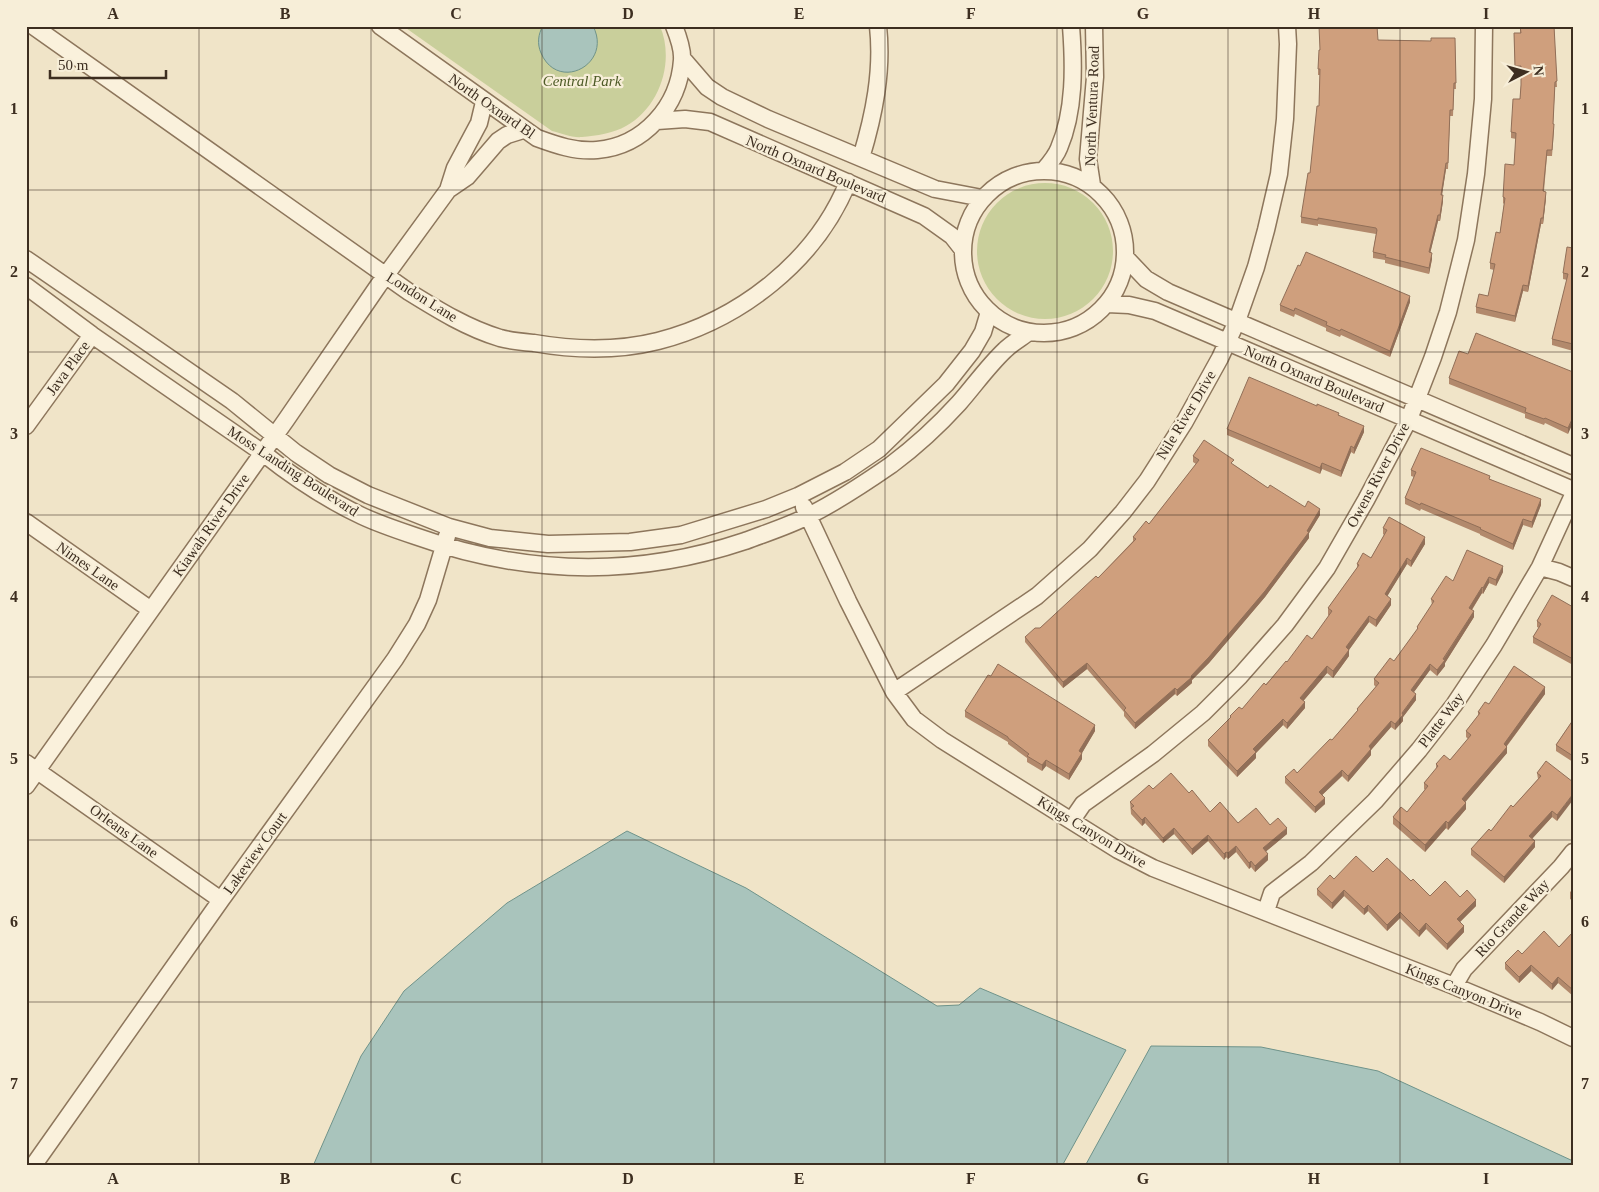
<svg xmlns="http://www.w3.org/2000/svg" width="1599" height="1192" viewBox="0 0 1599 1192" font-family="'Times New Roman',serif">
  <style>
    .green { fill: #c9cf9b }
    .water { fill: #a9c4bc; stroke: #6f938a }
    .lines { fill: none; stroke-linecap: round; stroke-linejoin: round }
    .street-casing { stroke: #8d765c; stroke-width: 19 }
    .street { stroke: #faf1dc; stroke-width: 16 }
    .wall { fill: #b2896c }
    .shaded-wall { fill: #916f58 }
    .building { fill: #cf9f7d; stroke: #916f58 }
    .grid { fill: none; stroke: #3d2e20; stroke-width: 1; stroke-opacity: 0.55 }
    .labels { text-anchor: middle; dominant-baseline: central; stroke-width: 4.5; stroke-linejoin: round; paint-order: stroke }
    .park-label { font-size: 15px; font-style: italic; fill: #4d5a26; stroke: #f7eed8 }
    .street-label { font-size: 15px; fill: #3d2e20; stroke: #f7eed8 }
    .neatline { fill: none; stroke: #3d2e20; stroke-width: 2 }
    .grid-label { font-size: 16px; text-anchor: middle; font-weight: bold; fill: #3d2e20 }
  </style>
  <rect width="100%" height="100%" fill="#f0e4c8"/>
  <!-- green -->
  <path class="green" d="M403,26H660C675,61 660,107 626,126C614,133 596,136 582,137C572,138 561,133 552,131Z
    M977 251a68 68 0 1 1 136 0a68 68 0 1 1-136 0Z"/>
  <!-- water -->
  <path class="water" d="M543,26H593C613,64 558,93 541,53C537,44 538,34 543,26Z
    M627,831L746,888L937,1006L959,1005L980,988L1126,1050L1062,1166H313L361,1056L404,991L507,903Z
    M1151,1046L1261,1047L1378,1071L1573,1161V1166H1085Z"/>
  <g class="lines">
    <!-- street casing -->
    <g class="street-casing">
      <path id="street" d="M33,26L409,292C438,310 467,328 500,338C511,341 523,342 534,343C574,350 618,351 658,341C740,320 816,261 848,182
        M380,26L537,138C556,145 576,152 597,150C644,146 679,106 682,60C683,49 678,36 674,26
        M682,58L707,87L722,97L768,119L935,189L982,198
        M657,121L685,119L710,122L924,216L952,236L963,250
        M861,158C874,115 883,71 878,26
        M1044,170C1050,163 1056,156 1059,148C1075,111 1074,65 1071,26
        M963 252a81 81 0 1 1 162 0a81 81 0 1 1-162 0Z
        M1092,185L1088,159L1095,77L1094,26
        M448,190L455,168L479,123L484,102
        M1126,258L1146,279L1168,292L1573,466
        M26,259L232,401L296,453L329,475L368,495L449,527L490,538L548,544L630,542L681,535L766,509L798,496L845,472L879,449L946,384L972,351L983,332L989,312
        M26,286L92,335L263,453C292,476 328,500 362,516C379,524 397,530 415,536C524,575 635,578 745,541C766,533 789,526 810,515C838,501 865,483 891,465C915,447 939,425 959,403C974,386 988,366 1005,350C1012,343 1021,338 1029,332
        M1107,304L1129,305L1155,311L1573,490
        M26,426L92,335
        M804,507L848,601L894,692L914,719L942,740L1118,850L1153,868L1454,986L1540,1022L1573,1038
        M26,522L151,610
        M1540,567L1559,572L1573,578
        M894,692L1037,596L1090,549L1123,512L1147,481L1184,423L1220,358L1237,321L1256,267L1266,230L1279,174L1285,119L1288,44L1287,26
        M26,763L221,900
        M26,786L286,420L378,286L448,190L467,177L498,141L507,135L523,130
        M1072,820L1083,804L1153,754L1203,713L1240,676L1285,625L1327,568L1366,500L1409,419L1433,357L1448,312L1466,240L1476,174L1483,99L1484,26
        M1266,911L1272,893L1311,863L1375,801L1419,750L1454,705L1494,645L1540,567L1573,495
        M1454,986L1464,969L1561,867L1573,852
        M33,1166L221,900L395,659L417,624L428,600L447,536"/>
    </g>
    <!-- street -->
    <use href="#street" class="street"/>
  </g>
  <!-- wall -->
  <path class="wall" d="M1520,26H1554L1557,87H1555L1553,124L1554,130L1552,156H1547L1544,191L1546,198L1543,224H1541L1528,292L1523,291L1515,322L1476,313V307L1488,296L1494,270L1490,269V263L1500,233L1504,204L1503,203V197L1514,165L1516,139L1511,138V132L1520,99L1521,85V72H1515L1514,33H1520Z
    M1455,38L1456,89H1454L1453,116H1450L1448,169H1446L1442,195L1443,201L1440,221H1438L1430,253L1432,259L1429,274L1385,263V260L1373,258V252L1376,234L1318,224V226L1301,223V217L1310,173L1319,106L1320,75H1318V69L1320,50L1378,40L1431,41Z
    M1573,248V351L1552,345V339L1567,280L1563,279V273Z
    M1410,302L1390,357L1341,335L1340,337L1326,331V328L1295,314L1294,317L1280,311V305Z
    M1468,354L1573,372L1568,434L1545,423L1544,425L1525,418V414L1449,384V378Z
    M1339,415L1364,432L1354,454L1351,452L1341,477L1322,469L1320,474L1227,435V429Z
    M1193,456L1234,465L1268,488L1320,515L1309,533V538L1265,597L1209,663L1192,680V683L1177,696L1175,694L1135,729L1124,716V712L1087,669L1063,688L1025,642V637L1040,628L1098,578L1133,541V537L1149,524L1196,464L1193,462Z
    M1411,470L1490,479L1541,505L1532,528L1523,525L1513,550L1480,535V534L1421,509L1420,511L1405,504V498L1414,477L1411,476Z
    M1383,528L1425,544L1411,567L1407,564L1387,596L1391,605L1376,627L1369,622L1349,650V656L1333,678L1327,673L1303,701L1305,708L1287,729L1283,725L1256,753V758L1237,777L1208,746V740L1230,718V716L1242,709L1287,662L1312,639L1329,616L1328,615V608L1357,568V564L1371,558L1384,535L1383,534Z
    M1503,572L1496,586L1489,583L1483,594L1482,593L1472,610L1474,617L1445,663V666L1437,676L1430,670L1414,692L1416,700L1403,717V721L1395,730L1391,727L1371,750V755L1348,782L1342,776L1322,795L1325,804L1315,813L1285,783V777L1297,773L1332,740L1357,711V709L1376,687L1374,685V679L1394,661L1417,630V627L1432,605L1431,599L1453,581Z
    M1573,607V665L1533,643V637L1539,628L1537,627V621Z
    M1545,694L1507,746V753L1465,802L1466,809L1448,830L1446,828L1425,852L1393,824V817L1407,812L1425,790L1424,789V783L1436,769V764L1450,760L1468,739L1466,737V731L1478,716V712L1489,704Z
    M965,711L1095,731L1082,753V759L1069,780L1046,766L1042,771L1027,762V758L1008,744V742L965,717Z
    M1573,720V762L1556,751V745Z
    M1537,773L1573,782L1557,821L1552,817L1532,839L1535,847L1504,883L1471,855V849L1491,831L1513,807L1538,779Z
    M1153,789L1189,793L1210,812L1238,823L1270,825L1287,834L1266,851L1268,860L1255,872L1251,867L1249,869L1236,852L1228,859L1226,857L1224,860L1208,841L1192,855L1174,834L1163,843L1145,823L1142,826L1131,814L1130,802Z
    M1373,872L1411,881L1430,896L1460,897L1476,906L1460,922L1464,932L1447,950L1426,929L1419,937L1400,918L1387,931L1368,911L1364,915L1344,896L1332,909L1317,895V889L1334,879Z
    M1573,889V901L1570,899V892Z
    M1573,932V996L1558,983L1552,990L1531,971L1519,983L1505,969V963L1522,954L1559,947Z"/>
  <!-- shaded-wall -->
  <path class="shaded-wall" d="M1446,163V169L1441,201V195Z
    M1546,192V198L1543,224V218Z
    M1443,195V201L1440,221V215Z
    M1438,215V221L1429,258V252Z
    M1541,218V224L1528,292V286Z
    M1432,253V259L1429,274V268Z
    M1523,285V291L1515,322V316Z
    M1410,296V302L1390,357V351Z
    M1573,417V423L1568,434V428Z
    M1364,426V432L1354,454V448Z
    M1351,446V452L1341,477V471Z
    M1322,463V469L1320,474V468Z
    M1541,499V505L1532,528V522Z
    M1320,509V515L1309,533V538L1265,597L1209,663L1192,680V683L1177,696V690L1191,676L1307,531Z
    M1523,519V525L1513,550V544Z
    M1425,537V544L1411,567V561Z
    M1407,558V564L1385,600V594Z
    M1503,566V572L1496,586V580Z
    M1489,577V583L1483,594V588Z
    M1482,587V593L1469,614V608Z
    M1391,599V605L1376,627V620Z
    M1474,611V617L1445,663V666L1437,676V670Z
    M1369,616V622L1346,654V647Z
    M1349,650V656L1333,678V671Z
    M1087,663V669L1063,688V682Z
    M1430,664V670L1411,696V690Z
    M1327,666V673L1300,705V698Z
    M1545,687V694L1505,748L1507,747V753L1462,806V799Z
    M1175,688V694L1135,729V723Z
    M1416,694V700L1403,717V721L1395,730V724Z
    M1305,702V708L1287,729V723Z
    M1283,719V725L1256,753V758L1237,777V771L1253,749Z
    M1391,721V727L1371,750V755L1348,782V776L1369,746Z
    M1095,725V731L1082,753V759L1069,780V774L1079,751Z
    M1046,760V766L1042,771V765Z
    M1342,770V776L1319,798V792Z
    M1573,794V800L1557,821V815Z
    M1325,798V804L1315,813V807Z
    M1466,803V809L1448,830V823Z
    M1552,811V817L1529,842V836Z
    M1145,817V823L1142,826V820Z
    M1446,821V828L1425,852V845Z
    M1174,828V834L1163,843V838Z
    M1287,828V834L1263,854V848Z
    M1208,835V841L1192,855V849Z
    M1535,841V847L1504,883V877Z
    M1236,846V852L1228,859V853Z
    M1226,852V857L1224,860V854Z
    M1268,854V860L1255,872V866Z
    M1251,861V867L1249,869V863Z
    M1344,890V896L1332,909V903Z
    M1476,900V906L1457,925V919Z
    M1368,905V911L1364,915V909Z
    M1400,912V918L1387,931V925Z
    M1426,923V929L1419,937V931Z
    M1464,926V932L1447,950V944Z
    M1531,965V971L1519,983V977Z
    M1558,977V983L1552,990V984Z"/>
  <!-- building -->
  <path class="building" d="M1319,26H1377L1378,40L1431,41V38H1455L1456,83H1454L1453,110H1450L1448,163H1446L1441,195H1443L1440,215H1438L1429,252L1432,253L1429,268L1385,257L1386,255L1373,252L1377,230L1376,228L1318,218V220L1301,217L1308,173H1310L1317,106H1319L1320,69H1318L1319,50H1320Z
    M1520,26H1554L1557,81L1555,82L1553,124H1554L1552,150H1547L1543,191L1546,192L1543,218H1541L1528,286L1523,285L1515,316L1476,307L1479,294L1488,296L1495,264L1490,263L1496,232L1500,233L1505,198L1503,197L1505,164L1514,165L1516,133L1511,132L1513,99H1520L1521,85V66H1515L1514,33H1521Z
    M1567,247L1573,248V344L1552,339L1568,274L1563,273Z
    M1306,252L1410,296L1390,351L1341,329L1340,331L1326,325L1327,322L1295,308L1294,311L1280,305L1298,265L1300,266Z
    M1476,333L1573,372V417L1568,428L1545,418L1544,419L1525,412L1526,408L1449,378L1459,351L1468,354Z
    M1249,377L1317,406V404L1339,413L1338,415L1364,426L1354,448L1351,446L1341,471L1322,463L1320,468L1227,429Z
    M1204,440L1234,460L1231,463L1268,488L1270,485L1305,507L1308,501L1320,509L1307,531L1309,532L1265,591L1209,657L1191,676L1192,677L1177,690L1175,688L1135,723L1124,710L1126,708L1087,663L1063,682L1025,637L1035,628H1040L1096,576L1098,578L1136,539L1133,537L1146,521L1149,524L1199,460L1193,456Z
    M1421,448L1490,476L1489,479L1541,499L1532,522L1523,519L1513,544L1480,529L1481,528L1421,503L1420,505L1405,498L1416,472L1411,470Z
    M1389,517L1425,537L1411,561L1407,558L1385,594L1391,599L1376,620L1369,616L1346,647L1349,650L1333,671L1327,666L1300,698L1305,702L1287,723L1283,719L1253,749L1256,752L1237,771L1208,740L1231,717L1230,716L1239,707L1242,709L1264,683L1266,685L1286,661L1287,662L1307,635L1312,639L1332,611L1328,608L1359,565L1357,564L1363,553L1371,558L1387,530L1383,528Z
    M1467,550L1503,566L1496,580L1489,577L1483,588L1482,587L1469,608L1474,611L1443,659L1445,660L1437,670L1430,664L1411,690L1416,694L1402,713L1403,715L1395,724L1391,721L1369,746L1371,749L1348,776L1342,770L1319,792L1325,798L1315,807L1285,777L1294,769L1297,773L1330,739L1332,740L1358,710L1357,709L1379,683L1374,679L1390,658L1394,661L1418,628L1417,627L1434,601L1431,599L1446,576L1453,581Z
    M1552,595L1573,607V659L1533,637L1541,624L1537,621Z
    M998,664L1095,725L1079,751L1082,753L1069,774L1046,760L1042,765L1027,756L1029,754L1008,738V737L965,711L988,675L991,676Z
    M1514,666L1545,687L1504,744L1507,747L1462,799L1466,803L1448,823L1446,821L1425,845L1393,817L1401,807L1407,812L1428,786L1424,783L1438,766L1436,764L1444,755L1450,760L1471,735L1466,731L1480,713L1478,712L1485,702L1489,704Z
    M1573,720V756L1556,745Z
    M1546,761L1573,782V794L1557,815L1552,811L1529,836L1535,841L1504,877L1471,849L1489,829L1491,831L1511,805L1513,807L1541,776L1537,773Z
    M1171,773L1189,793L1192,790L1210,812L1220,802L1238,823L1256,808L1270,825L1278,818L1287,828L1263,848L1268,854L1255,866L1251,861L1249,863L1236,846L1228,853L1226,852L1224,854L1208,835L1192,849L1174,828L1163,838L1145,817L1142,820L1131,808L1134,806L1130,802L1149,785L1153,789Z
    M1356,856L1373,872L1387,858L1411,881L1413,879L1430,896L1445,881L1460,897L1467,890L1476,900L1457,919L1464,926L1447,944L1426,923L1419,931L1400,912L1387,925L1368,905L1364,909L1344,890L1332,903L1317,889L1330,875L1334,879Z
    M1544,931L1559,947L1573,932V990L1558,977L1552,984L1531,965L1519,977L1505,963L1518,950L1522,954Z"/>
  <!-- grid -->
  <path class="grid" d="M199,26V1166M371,26V1166M542,26V1166M714,26V1166M885,26V1166M1057,26V1166M1228,26V1166M1400,26V1166M26,190H1573M26,352H1573M26,515H1573M26,677H1573M26,840H1573M26,1002H1573"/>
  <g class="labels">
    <!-- park labels -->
    <g class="park-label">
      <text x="582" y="81">Central Park</text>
    </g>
    <!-- street labels -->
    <g class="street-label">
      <text transform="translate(492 106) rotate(35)">North Oxnard Bl</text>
      <text transform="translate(1092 106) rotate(-88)">North Ventura Road</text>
      <text transform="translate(816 169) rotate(23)">North Oxnard Boulevard</text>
      <text transform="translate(422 297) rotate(32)">London Lane</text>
      <text transform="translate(68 368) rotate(-54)">Java Place</text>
      <text transform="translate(1314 379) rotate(23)">North Oxnard Boulevard</text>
      <text transform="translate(1186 415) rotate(-59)">Nile River Drive</text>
      <text transform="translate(293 471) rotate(33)">Moss Landing Boulevard</text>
      <text transform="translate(1378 475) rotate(-62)">Owens River Drive</text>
      <text transform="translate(211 525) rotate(-55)">Kiawah River Drive</text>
      <text transform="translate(88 566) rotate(35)">Nimes Lane</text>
      <text transform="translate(1441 720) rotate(-53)">Platte Way</text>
      <text transform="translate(124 831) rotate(36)">Orleans Lane</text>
      <text transform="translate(1092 832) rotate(31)">Kings Canyon Drive</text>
      <text transform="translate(255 853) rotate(-54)">Lakeview Court</text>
      <text transform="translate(1512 918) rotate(-47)">Rio Grande Way</text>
      <text transform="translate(1464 991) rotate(22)">Kings Canyon Drive</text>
    </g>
  </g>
  <!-- border -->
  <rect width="1599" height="1192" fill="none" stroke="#f7eed8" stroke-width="55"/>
  <!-- north arrow -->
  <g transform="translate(1526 72) rotate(84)" stroke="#f7eed8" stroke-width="4" paint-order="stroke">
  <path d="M0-4L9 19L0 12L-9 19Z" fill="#3d2e20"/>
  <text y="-8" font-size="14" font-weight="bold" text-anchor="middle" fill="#3d2e20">N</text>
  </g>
  <!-- scale -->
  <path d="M50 70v8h116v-8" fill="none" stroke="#3d2e20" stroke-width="2.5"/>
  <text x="58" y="70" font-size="15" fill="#3d2e20" stroke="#f7eed8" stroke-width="4" paint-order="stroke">50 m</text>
  <rect x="28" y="28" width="1544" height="1136" class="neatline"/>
  <g class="grid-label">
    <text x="113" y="19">A</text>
    <text x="285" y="19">B</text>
    <text x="456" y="19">C</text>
    <text x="628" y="19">D</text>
    <text x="799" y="19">E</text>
    <text x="971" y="19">F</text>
    <text x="1143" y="19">G</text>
    <text x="1314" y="19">H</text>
    <text x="1486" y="19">I</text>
    <text x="14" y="114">1</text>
    <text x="1585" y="114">1</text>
    <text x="14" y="277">2</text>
    <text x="1585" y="277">2</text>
    <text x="14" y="439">3</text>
    <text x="1585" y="439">3</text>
    <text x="14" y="602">4</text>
    <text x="1585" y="602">4</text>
    <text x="14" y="764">5</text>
    <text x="1585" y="764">5</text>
    <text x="14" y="927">6</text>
    <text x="1585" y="927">6</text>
    <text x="14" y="1089">7</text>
    <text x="1585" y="1089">7</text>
    <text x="113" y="1184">A</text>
    <text x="285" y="1184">B</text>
    <text x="456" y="1184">C</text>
    <text x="628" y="1184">D</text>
    <text x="799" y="1184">E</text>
    <text x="971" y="1184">F</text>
    <text x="1143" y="1184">G</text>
    <text x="1314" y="1184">H</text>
    <text x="1486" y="1184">I</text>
  </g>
</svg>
